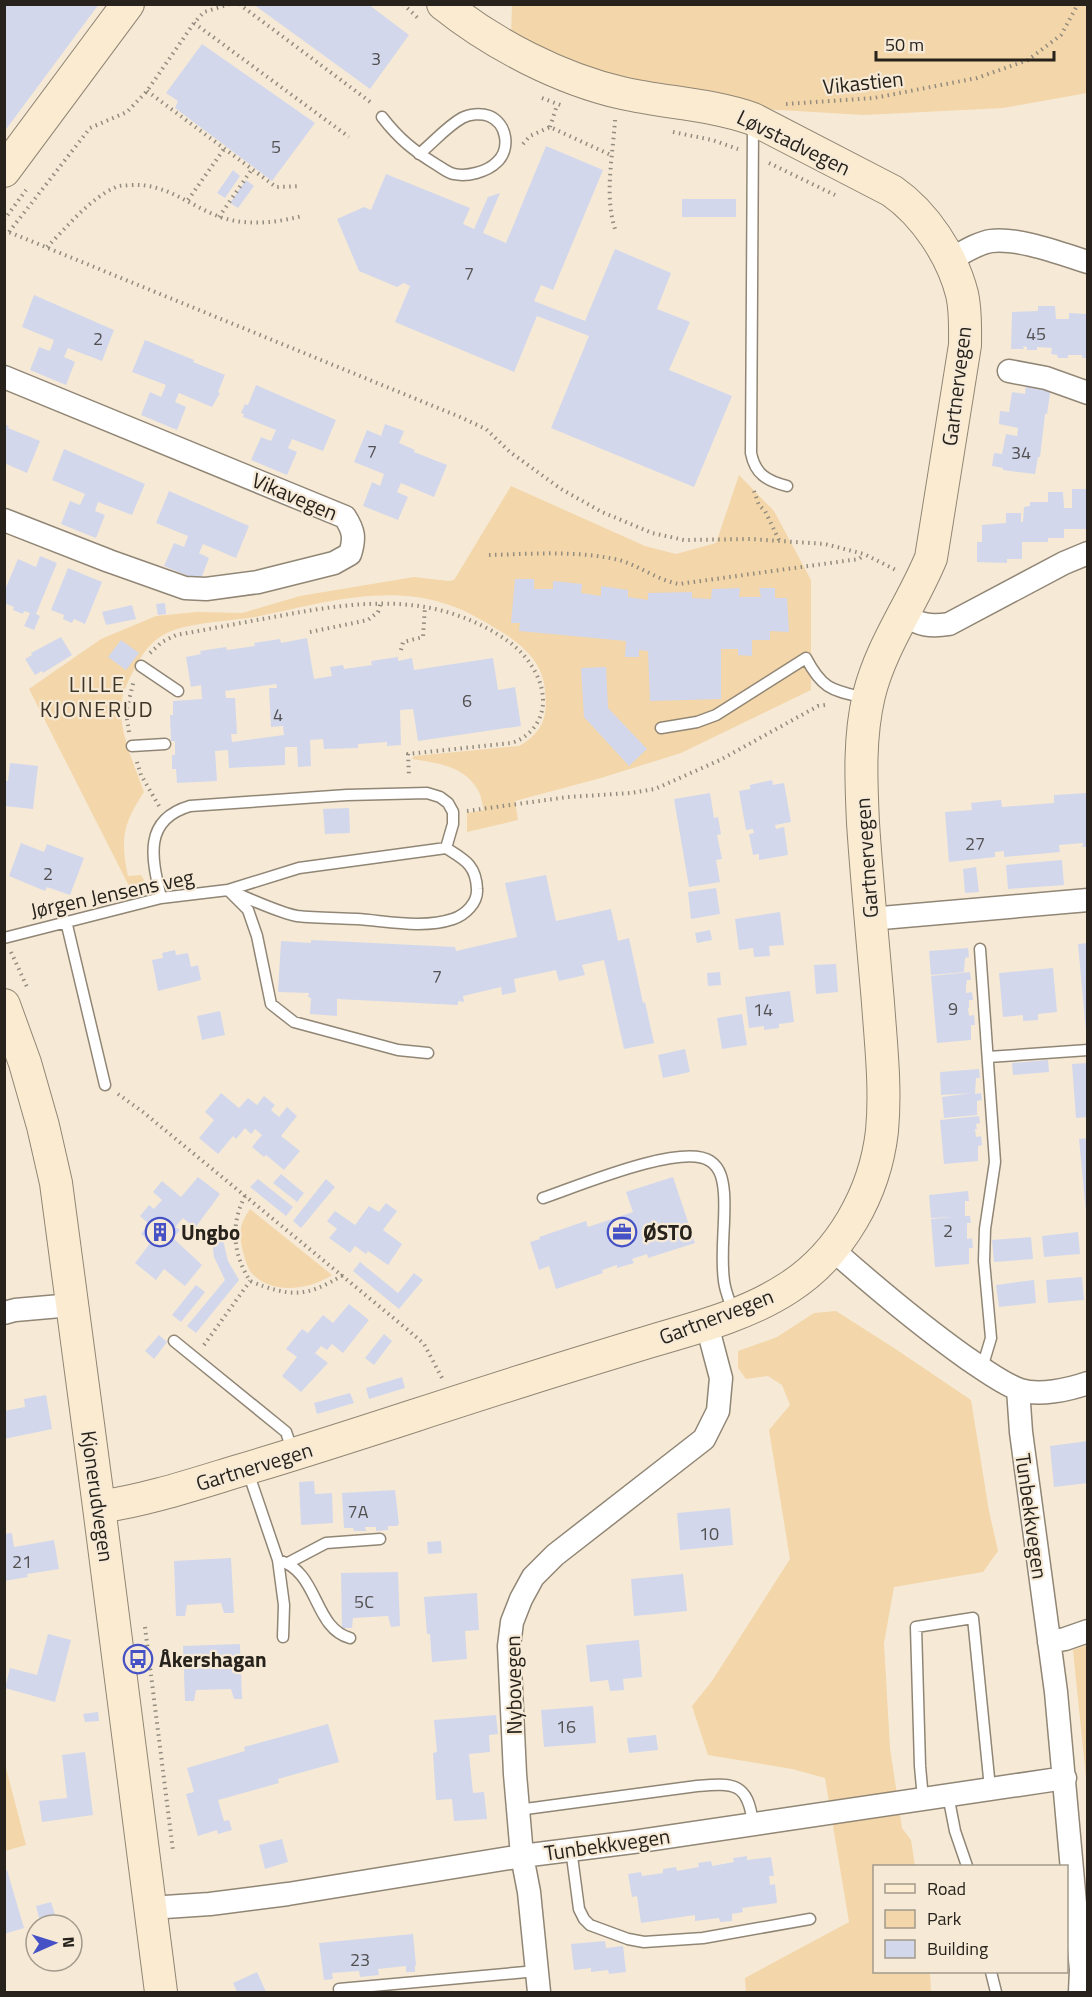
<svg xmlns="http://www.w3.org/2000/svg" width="1092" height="1997" viewBox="0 0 1092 1997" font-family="'Titillium Web',sans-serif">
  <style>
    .green { fill: #f3d6a9 }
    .building { fill: #d2d7eb; fill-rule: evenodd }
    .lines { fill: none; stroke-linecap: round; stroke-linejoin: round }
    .lane-casing { stroke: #918675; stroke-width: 13 }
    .street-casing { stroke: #918675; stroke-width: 25 }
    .secondary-casing { stroke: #918675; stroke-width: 34 }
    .path { stroke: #948c7f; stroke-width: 4; stroke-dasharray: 1.5 4.5; stroke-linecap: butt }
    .lane { stroke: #fff; stroke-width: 10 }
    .street { stroke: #fff; stroke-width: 22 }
    .secondary { stroke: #fbecd1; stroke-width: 32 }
    .labels { text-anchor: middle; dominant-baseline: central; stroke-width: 4.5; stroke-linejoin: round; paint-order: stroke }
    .number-label { font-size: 18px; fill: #525050 }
    .street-label { font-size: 21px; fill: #27231c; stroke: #f6ead7 }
    .poi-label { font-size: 21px; font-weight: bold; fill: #27231c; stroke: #f6ead7; text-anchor: start }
    .neighbourhood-label { font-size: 22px; letter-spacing: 1.5px; fill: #403627; stroke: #f6ead7 }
  </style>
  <rect width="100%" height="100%" fill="#f6ead7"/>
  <!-- green -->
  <path class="green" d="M512,5H1087V93L1003,108L864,115L727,107L598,88L511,36Z
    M739,475L774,511L811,580V690L681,753L601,778L515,801L518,820L467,832V813L484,810C482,803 481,793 476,787C461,765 436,763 412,759L414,756L519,746C543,732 548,717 545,690C543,663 522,644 500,631C482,620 464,609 443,603C381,584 316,605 255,617C230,621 197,622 174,630C158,635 145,648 138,663C130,677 121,693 121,709C121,738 135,766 144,792C123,824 120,838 128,876L141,875L144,880L138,892L133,894L29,689L101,639L156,616L197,612L242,613L300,596L414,577L448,581L454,580L511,486L645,546L676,554L716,543Z
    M250,1209L332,1275C309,1290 269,1296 250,1271C246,1264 244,1256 242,1248C239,1231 240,1224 250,1209Z
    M836,1311L894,1348L971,1400L989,1511L998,1551L983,1572L894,1587L884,1643L890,1748L902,1828L911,1840L915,1866H874V1972H930L931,1992H746L745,1978L849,1922L825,1778L792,1769L708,1755L692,1706L712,1681L790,1559L769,1430L790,1405L782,1385L768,1376L746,1379L738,1368V1351L777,1337L814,1313Z
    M1087,1645H1088L1087,1788L1073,1650Z
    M5,1764L26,1845L5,1851H4Z"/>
  <!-- building -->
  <path class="building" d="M4,4H99L4,132Z
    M253,4H368L409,35L370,89Z
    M202,44L315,123L272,181L175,108L178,101L166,93Z
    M546,146L603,170L553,290L541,285L534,301L585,321L615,249L671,273L657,309L690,322L669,370L732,396L694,487L551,428L589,336L537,316L514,372L395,322L410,286L404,283L397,287L359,271L337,219L364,207L371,210L386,174L470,208L463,224L474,229L488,197L500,193L483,233L506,243Z
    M233,170L240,176L225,198L217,193Z
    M246,180L254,186L238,208L230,203Z
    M682,199H736V217H682Z
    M34,295L114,330L102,361L68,348L64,357L75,362L66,385L30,370L39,347L50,351L54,340L22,327Z
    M1038,306H1055L1056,319H1069V313L1086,314L1088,358H1082V355H1068V358H1058L1057,355L1051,354L1052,348L1037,347V350H1027V347L1023,346L1024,349H1011L1012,312L1038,311Z
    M145,340L194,360L193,362L225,375L218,392L220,393L212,407L179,393L175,402L186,407L177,430L141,415L150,392L161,397L166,385L132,372Z
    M1026,384L1051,387L1047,414H1045L1040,457H1038L1035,474L1003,470V468L992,466L994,453L1002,454L1006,434L1017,436L1018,428L999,424L1000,411L1009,412L1012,392L1025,394Z
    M256,385L336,420L323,451L292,439L288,448L297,452L287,475L251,460L261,437L271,441L276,430L243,417L244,414L241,413L245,404L248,405Z
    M4,424L9,426L8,428L40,441L27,473L4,463Z
    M385,424L404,431L399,443L415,450L414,452L447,465L434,497L401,483L397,492L408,497L398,520L363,506L372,482L380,486L384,474L354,462L367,430L381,436Z
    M64,449L145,484L132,515L98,502L95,511L105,515L96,538L61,524L70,501L80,505L85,494L52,480Z
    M1072,489H1088V529H1064V538H1048V542H1022V559H1007V563L977,562V542H982V525L1006,523V513H1021V522H1023L1024,507L1030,506V502H1048V492H1063L1064,508H1072Z
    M169,491L249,526L236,558L203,544L199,553L209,558L200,581L164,566L174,543L184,547L188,536L156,523Z
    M40,556L57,563L36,614L40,616L34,630L24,626L30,613L24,611L23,614L13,610L14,607L4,603V592L18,559L36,567Z
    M68,568L102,582L85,624L74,619L72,623L63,619L64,615L51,610Z
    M515,579H534V589H553V581L582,584L581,593L601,596V586L628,590V597L648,600V593L692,592V598L711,599L712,589L740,588L739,597H761L759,588H775V598H787L789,632L770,631V640H752V656L738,655V649H721V699L650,701L648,651L639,650V657H625L626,641L519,631L520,623H511Z
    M165,603L166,614L158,615L156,604Z
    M132,605L136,619L106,625L102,612Z
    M61,637L72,655L43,673L42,671L35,675L25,659L32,655L31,653Z
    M307,638L314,679L332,676L330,667L343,665L344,669L372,665L371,661L398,657V661L412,658L414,670L493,658L498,690L515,687L521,726L418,741L413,709L400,710L401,745L387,746V742L358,744V748L324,749L323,739L310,740L311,766L298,767L297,747H285V765L229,768L228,750L215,751L217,781L177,783L176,769H172V755H175V741H171L170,715H173V701L202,699L201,685L191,687L186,657L201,654L200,651L226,647L227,650L255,646L254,643L280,639L281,643ZM276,684L277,688H269L271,727L283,726L284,735L232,742L231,734H237L235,698H226L225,691Z
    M121,640L139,653L126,670L108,657Z
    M606,667L608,708L647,749L629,766L584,717L581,668Z
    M10,763L38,766L33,809L4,806V780L8,781Z
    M772,780L773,785L784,783L791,822L775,825L776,829L784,827L788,855L759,860V854L753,855L749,834L754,833L753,829L746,830L739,791L750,789V785Z
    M710,793L714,818L718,817L721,834L717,835L722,859L716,860L720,882L689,887L674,799Z
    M1088,793V847H1082L1083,843L1059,845L1060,852L1004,857V851L995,852V857L949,862L945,812L972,810L971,803L1001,800L1002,807L1054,803V795Z
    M349,808L350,833L325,834L323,809Z
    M21,843L44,852L47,844L84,858L70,895L47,887L45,891L9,876Z
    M1062,860L1064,885L1008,889L1006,865Z
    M976,867L979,892L965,893L963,869Z
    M546,875L556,921L611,909L618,941L629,938L643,1003L645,1002L654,1043L624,1049L604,960L582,965L585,975L559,981L556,970L514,979L516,992L502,995L501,987L463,996L464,1002L458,1001V1005L337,999V1016L310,1014L311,998L308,997L309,993L278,992L281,941L311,943V940L455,947L456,951L517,937L505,883Z
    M716,888L720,914L691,919L688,892Z
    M780,912L784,945L769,946L770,956L754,957L753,948L739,950L735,919Z
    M710,930L712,940L697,943L695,933Z
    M1088,943V1031H1086L1078,944Z
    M968,948L969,957L965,958L964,972L931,975L929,951Z
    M175,950L176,955L188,953L191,967L198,965L201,980L158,991L152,960L163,958L162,953Z
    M836,964L838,992L816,994L814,965Z
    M1053,968L1057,1012L1038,1014V1020L1023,1021V1015L1003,1017L999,973Z
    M720,972L721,985L708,986L707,973Z
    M970,972L971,980H967L966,986V993L972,992L973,1000H969V1008H968L969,1016L974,1015L975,1025H971V1040L937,1043L931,976Z
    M790,991L794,1022L779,1024V1028L764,1030V1026L749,1028L745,997Z
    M220,1011L225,1035L202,1040L197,1016Z
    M742,1014L747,1045L722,1049L717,1018Z
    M685,1049L690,1072L663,1078L658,1055Z
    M1048,1060L1049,1072L1013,1075L1012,1063Z
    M1088,1063V1117L1076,1118L1072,1064Z
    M979,1069L980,1078H976L975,1094L981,1093L982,1100L977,1101V1115L944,1118L942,1097L972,1093L941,1095L940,1072Z
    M221,1093L239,1108L248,1098L257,1105L264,1096L275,1105L271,1110L279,1117L287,1107L297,1116L281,1136L300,1151L284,1170L266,1155L264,1157L252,1147L262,1135L255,1129L251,1134L245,1128L236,1139L233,1136L218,1154L199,1138L214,1120L205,1112Z
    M979,1116L980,1123L976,1124L977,1129H975L976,1137L981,1136L982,1145L978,1146V1161L944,1164L940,1120Z
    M1088,1138V1212H1086L1079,1139Z
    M281,1174L304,1193L297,1202L273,1183Z
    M198,1177L220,1194L195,1228L183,1218L175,1227L180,1230L173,1238L202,1265L185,1286L164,1269L156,1280L135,1263L151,1242L141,1234L149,1224L140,1216L149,1205L154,1209L162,1200L153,1192L162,1181L181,1197Z
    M673,1177L695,1243L648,1258L647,1254L632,1259L634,1263L617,1268V1265L602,1270L603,1273L556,1289L549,1266L539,1270L530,1242L540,1239L539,1237L586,1221L588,1227L633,1212L626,1192Z
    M258,1179L293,1207L286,1216L250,1187Z
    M326,1179L335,1187L301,1228L293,1221Z
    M968,1191L969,1201H965V1216H970L971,1223H967V1239L972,1238L973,1248H969V1264L935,1267L931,1219L952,1217L931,1218L929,1195Z
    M386,1203L397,1211L383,1230L402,1244L388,1265L368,1251L366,1254L355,1246L350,1253L329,1238L337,1229L327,1221L335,1211L355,1225L369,1206L379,1212Z
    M1078,1232L1080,1254L1044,1257L1042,1236Z
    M1031,1237L1033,1259L994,1262L992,1240Z
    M223,1240L228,1261L239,1280L196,1333L187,1326L225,1280L214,1257L212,1241Z
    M360,1262L398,1293L414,1273L423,1280L399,1309L353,1271Z
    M1082,1277L1084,1300L1048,1303L1046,1280Z
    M1034,1280L1036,1303L999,1307L996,1285Z
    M196,1285L205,1292L181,1322L172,1315Z
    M349,1304L369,1320L343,1353L332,1344L327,1350L321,1346L315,1353L328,1363L301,1392L282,1376L297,1357L286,1349L302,1329L308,1333L323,1315L333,1323Z
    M384,1334L392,1341L374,1365L365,1358Z
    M159,1335L167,1342L154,1359L145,1351Z
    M402,1377L405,1388L369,1399L366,1388Z
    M350,1393L354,1403L317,1414L314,1403Z
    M46,1395L52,1429L4,1439V1411L25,1407L24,1399Z
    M1088,1441V1483L1054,1487L1050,1446Z
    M314,1481L315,1494L332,1493L333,1523L301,1525L299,1482Z
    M395,1490L399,1524L397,1526H388V1530L376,1531V1527H365L366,1531H354L353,1528H344L342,1493Z
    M730,1508L733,1545L680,1550L677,1513Z
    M12,1533L14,1547L54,1540L59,1569L27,1574L28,1577L4,1581V1534Z
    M441,1541L442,1553L428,1554L427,1542Z
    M231,1558L234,1613H224L221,1603L187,1605L185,1616H176L174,1561Z
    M398,1572L400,1626L391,1627L388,1616L353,1618L352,1628H342L341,1573Z
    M683,1574L687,1611L634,1616L631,1579Z
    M477,1593L479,1630L465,1631L467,1659L432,1662L430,1634H427L424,1597Z
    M48,1634L71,1640L55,1702L5,1688L10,1668L37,1675Z
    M639,1640L642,1677L623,1679L624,1690L610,1691L608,1680L590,1682L586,1645Z
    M240,1644L242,1699H234L231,1689L196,1690L194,1701H185L183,1646Z
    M593,1706L596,1743L544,1747L541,1710Z
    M98,1712L99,1721L85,1722L83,1714Z
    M496,1715L498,1734L489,1735L490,1752L469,1754L473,1793L484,1792L487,1819L454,1821L452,1799L436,1800L433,1753L437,1752L434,1720Z
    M328,1724L339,1762L278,1779L279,1783L218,1800L224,1821L229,1820L232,1830L218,1834L217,1830L198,1836L186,1794L194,1792L187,1768L245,1751L244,1747Z
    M656,1735L658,1750L629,1753L627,1738Z
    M85,1752L93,1815L42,1822L39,1801L67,1798L62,1755Z
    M282,1839L288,1862L265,1869L259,1845Z
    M747,1856V1860L771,1857L774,1876H769L770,1885L775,1884L777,1903L742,1908L743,1912L732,1914V1921L720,1922L719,1918L695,1921V1915L641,1923L637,1896L632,1897L628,1874L641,1872L642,1876L663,1873V1869L676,1867L677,1871L699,1867L698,1863L711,1861L712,1866L734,1862L733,1858Z
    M7,1870L24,1928L4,1934V1871Z
    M51,1902L58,1924L41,1925L36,1906Z
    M413,1934L416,1965L415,1966V1972H406V1966L378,1969L379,1975L360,1977L359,1971L332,1973L333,1979L324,1980L319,1943Z
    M605,1941L606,1948L623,1946L626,1972L609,1974L608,1970L591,1972V1968L574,1970L571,1944Z
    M257,1972L266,1992H237L233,1983Z"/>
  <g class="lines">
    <!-- lane casing -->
    <g class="lane-casing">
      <path id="lane" d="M382,117C399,139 414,151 437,165C442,168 448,173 454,174C467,177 487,172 497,162C511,149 507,123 489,116C481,113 469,114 462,118C446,127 433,143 419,154
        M753,125L751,453C755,474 767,481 787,486
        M141,666L178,691
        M661,728L697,722L716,715L806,658C823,690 832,690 865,698
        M132,746L165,744
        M230,892L248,910L257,936L271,1004L294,1022L398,1050L428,1053
        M161,898C152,859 142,820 190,806L347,795L427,793L440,797L448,803L453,812V824L446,848
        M66,921L105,1085
        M4,938L161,898L228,890L299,868L446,848C465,860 476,865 477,889C478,903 465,915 453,919C423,929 387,921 357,919C337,918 316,918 297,916C279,913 246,897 228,890
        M980,949L995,1162L985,1229L984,1261L991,1338L982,1368
        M988,1057L1088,1050
        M543,1198C576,1187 682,1142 710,1161C721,1168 723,1181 724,1193C726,1222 720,1252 724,1281C725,1291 730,1302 733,1311
        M174,1341L286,1432L293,1452
        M248,1472L278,1560L284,1605L283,1637
        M278,1560C319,1571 313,1628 350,1638
        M288,1563L326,1543L380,1539
        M948,1795L955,1831L967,1866
        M923,1799L920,1766L916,1627L973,1618L990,1788
        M518,1810L697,1786C734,1783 748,1782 753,1824
        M571,1849L579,1909L584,1919L590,1925L628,1939L644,1942L703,1938L810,1919
        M991,1972L996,1992
        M339,1989L537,1971"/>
    </g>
    <!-- street casing -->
    <g class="street-casing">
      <path id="street" d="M949,260C961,254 977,243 991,241C1017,237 1062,254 1088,262
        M1009,371L1046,378L1088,393
        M4,377L345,517C354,531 355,538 350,554L334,563L258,582L206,589L185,588L109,561L4,520
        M903,615C920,625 930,627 949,624L1064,563L1088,553
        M870,919L1088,900
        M832,1249C876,1288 920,1325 968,1359C983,1369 1003,1384 1020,1390C1039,1396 1068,1390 1088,1383
        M4,1313L15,1310L72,1305
        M1018,1389L1021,1432L1056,1692L1081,1970L1080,1992
        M1049,1642L1065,1639L1088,1631
        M150,1908L210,1904L288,1894L522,1856L633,1842L1065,1778
        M539,1992L529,1892L522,1856L515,1774L509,1646L512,1622L521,1599L533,1577L555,1555L704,1439L718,1411L721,1378L707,1325"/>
    </g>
    <!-- secondary casing -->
    <g class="secondary-casing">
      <path id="secondary" d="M4,171L128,4
        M4,1005L25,1063L43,1126L56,1183L99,1507L161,1992
        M99,1507C147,1500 192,1485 238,1471C334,1443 429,1410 525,1380C569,1366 612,1353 655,1340C700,1327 748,1314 788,1288C841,1254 875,1193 882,1131C886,1089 881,1045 878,1003C873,943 867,883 863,823C861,780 859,737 869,695C881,646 912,604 931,558L965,345C965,328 966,311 962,294C952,255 925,214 892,191L753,119C711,104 666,103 622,93C560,79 493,44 443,4"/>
    </g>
    <!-- path -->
    <path class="path" d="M239,4L373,104
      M403,4L420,20
      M194,23L349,137
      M147,91L276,187L300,186
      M542,98L563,106
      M786,104L874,98L977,78L1028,60L1061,35L1078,4
      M615,120C613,155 604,195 615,229
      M550,127L557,105
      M673,132L712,140L738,149
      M523,144L530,136L550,127L613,156
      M769,163L835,195
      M188,200L224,149
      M219,217L252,169
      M4,220L26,190
      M4,230L460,417L486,429L510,452L561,489L602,512L652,533L684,540L751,539L825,544L864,554L896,570
      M9,232L90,128L127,112L147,91L194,23L204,12L230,4
      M47,247C67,227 89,199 116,187C120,185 125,186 130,185C167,183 188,205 220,217C246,226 276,223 302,216
      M754,491L759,505L765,511L779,540
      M489,555C532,554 576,550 619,560C640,566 657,580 679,584L859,559L864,555
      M310,632L368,620L378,612L381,602
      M401,650L403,642L423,637L425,607
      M150,653L162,642L176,635C210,629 245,622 279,616C359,601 433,591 505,639C525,652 544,677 543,703C542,722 529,738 511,743L408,754L409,777
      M129,732L126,712L134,680
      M137,762L141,775L159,806
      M467,811L568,797L631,793L655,789L720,760L818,706L825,705
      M11,952L28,989
      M118,1094L143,1112L408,1330L424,1344L442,1378
      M245,1196C230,1225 233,1254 250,1281C290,1297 305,1298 343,1275
      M204,1345L250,1281
      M145,1627L173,1851"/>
    <!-- lane -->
    <use href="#lane" class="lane"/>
    <!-- street -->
    <use href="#street" class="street"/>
    <!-- secondary -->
    <use href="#secondary" class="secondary"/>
  </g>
  <!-- icons -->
  <defs>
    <g id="building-ring" transform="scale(1.5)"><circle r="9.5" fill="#f6ead7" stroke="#4551c5" stroke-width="1.5"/><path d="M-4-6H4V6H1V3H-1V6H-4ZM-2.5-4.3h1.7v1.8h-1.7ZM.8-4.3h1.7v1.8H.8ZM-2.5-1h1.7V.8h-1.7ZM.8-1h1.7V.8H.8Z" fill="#4551c5"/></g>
    <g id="office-ring" transform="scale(1.5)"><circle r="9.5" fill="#f6ead7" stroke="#4551c5" stroke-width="1.5"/><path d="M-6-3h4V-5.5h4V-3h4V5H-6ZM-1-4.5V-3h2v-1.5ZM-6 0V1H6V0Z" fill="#4551c5"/></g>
    <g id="bus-ring" transform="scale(1.5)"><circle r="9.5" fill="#f6ead7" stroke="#4551c5" stroke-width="1.5"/><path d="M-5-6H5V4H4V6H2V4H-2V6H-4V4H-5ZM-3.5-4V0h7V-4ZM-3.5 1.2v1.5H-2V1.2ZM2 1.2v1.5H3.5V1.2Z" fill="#4551c5"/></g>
  </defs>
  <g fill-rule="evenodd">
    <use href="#building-ring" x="160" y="1232"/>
    <use href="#office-ring" x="622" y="1232"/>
    <use href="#bus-ring" x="138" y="1659"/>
  </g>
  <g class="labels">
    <!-- number labels -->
    <g class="number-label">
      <text x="376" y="58">3</text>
      <text x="276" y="146">5</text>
      <text x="469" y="273">7</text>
      <text x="1036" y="333">45</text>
      <text x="98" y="338">2</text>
      <text x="372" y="451">7</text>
      <text x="1021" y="452">34</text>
      <text x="467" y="700">6</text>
      <text x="278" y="714">4</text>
      <text x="975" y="843">27</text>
      <text x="48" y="873">2</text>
      <text x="437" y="976">7</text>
      <text x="953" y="1008">9</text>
      <text x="763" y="1009">14</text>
      <text x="948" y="1230">2</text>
      <text x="358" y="1511">7A</text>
      <text x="709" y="1533">10</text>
      <text x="22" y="1561">21</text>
      <text x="364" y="1601">5C</text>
      <text x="566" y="1726">16</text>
      <text x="360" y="1959">23</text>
    </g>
    <!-- street labels -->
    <g class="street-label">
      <text transform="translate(863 82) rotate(-6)">Vikastien</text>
      <text transform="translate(794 142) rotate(26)">Løvstadvegen</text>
      <text transform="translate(956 386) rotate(-83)">Gartnervegen</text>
      <text transform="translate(295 496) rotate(23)">Vikavegen</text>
      <text transform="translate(866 858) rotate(-94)">Gartnervegen</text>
      <text transform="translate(112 893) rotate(-12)">Jørgen Jensens veg</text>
      <text transform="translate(716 1316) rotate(-21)">Gartnervegen</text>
      <text transform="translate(254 1466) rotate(-17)">Gartnervegen</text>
      <text transform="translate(98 1496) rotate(82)">Kjonerudvegen</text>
      <text transform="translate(1032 1516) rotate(82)">Tunbekkvegen</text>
      <text transform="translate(513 1685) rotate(-91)">Nybovegen</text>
      <text transform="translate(607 1844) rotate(-8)">Tunbekkvegen</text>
    </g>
    <!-- poi labels -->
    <g class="poi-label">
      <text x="181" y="1232">Ungbo</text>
      <text x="643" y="1232">ØSTO</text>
      <text x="159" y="1659">Åkershagan</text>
    </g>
    <!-- neighbourhood labels -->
    <g class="neighbourhood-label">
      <text x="97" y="684">LILLE<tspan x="97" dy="25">KJONERUD</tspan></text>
    </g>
  </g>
  <!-- border -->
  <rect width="1092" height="1997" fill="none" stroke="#27231c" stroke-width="12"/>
  <!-- legend -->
  <rect x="873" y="1865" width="195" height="108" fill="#f6ead7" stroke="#a39a8c" stroke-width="1.5"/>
  <rect x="885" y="1884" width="30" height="9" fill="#fbecd1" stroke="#a39a8c" stroke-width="1.5"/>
  <text x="927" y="1895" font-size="18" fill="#27231c">Road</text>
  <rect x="885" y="1910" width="30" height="18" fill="#f3d6a9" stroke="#a39a8c" stroke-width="1.5"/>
  <text x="927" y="1925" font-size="18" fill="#27231c">Park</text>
  <rect x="885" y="1940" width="30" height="18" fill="#d2d7eb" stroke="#a39a8c" stroke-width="1.5"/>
  <text x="927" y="1955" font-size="18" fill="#27231c">Building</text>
  <!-- north arrow -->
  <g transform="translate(54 1943) rotate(87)"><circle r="28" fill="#f6ead7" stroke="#a39a8c" stroke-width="1.5"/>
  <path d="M0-4.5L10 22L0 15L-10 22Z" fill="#4551c5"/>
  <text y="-9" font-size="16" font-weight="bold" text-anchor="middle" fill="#27231c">N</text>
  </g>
  <!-- scale -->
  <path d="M876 51v9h178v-9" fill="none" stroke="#27231c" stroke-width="3"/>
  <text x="885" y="51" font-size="18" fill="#27231c" stroke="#f6ead7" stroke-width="4.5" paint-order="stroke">50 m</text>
</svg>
